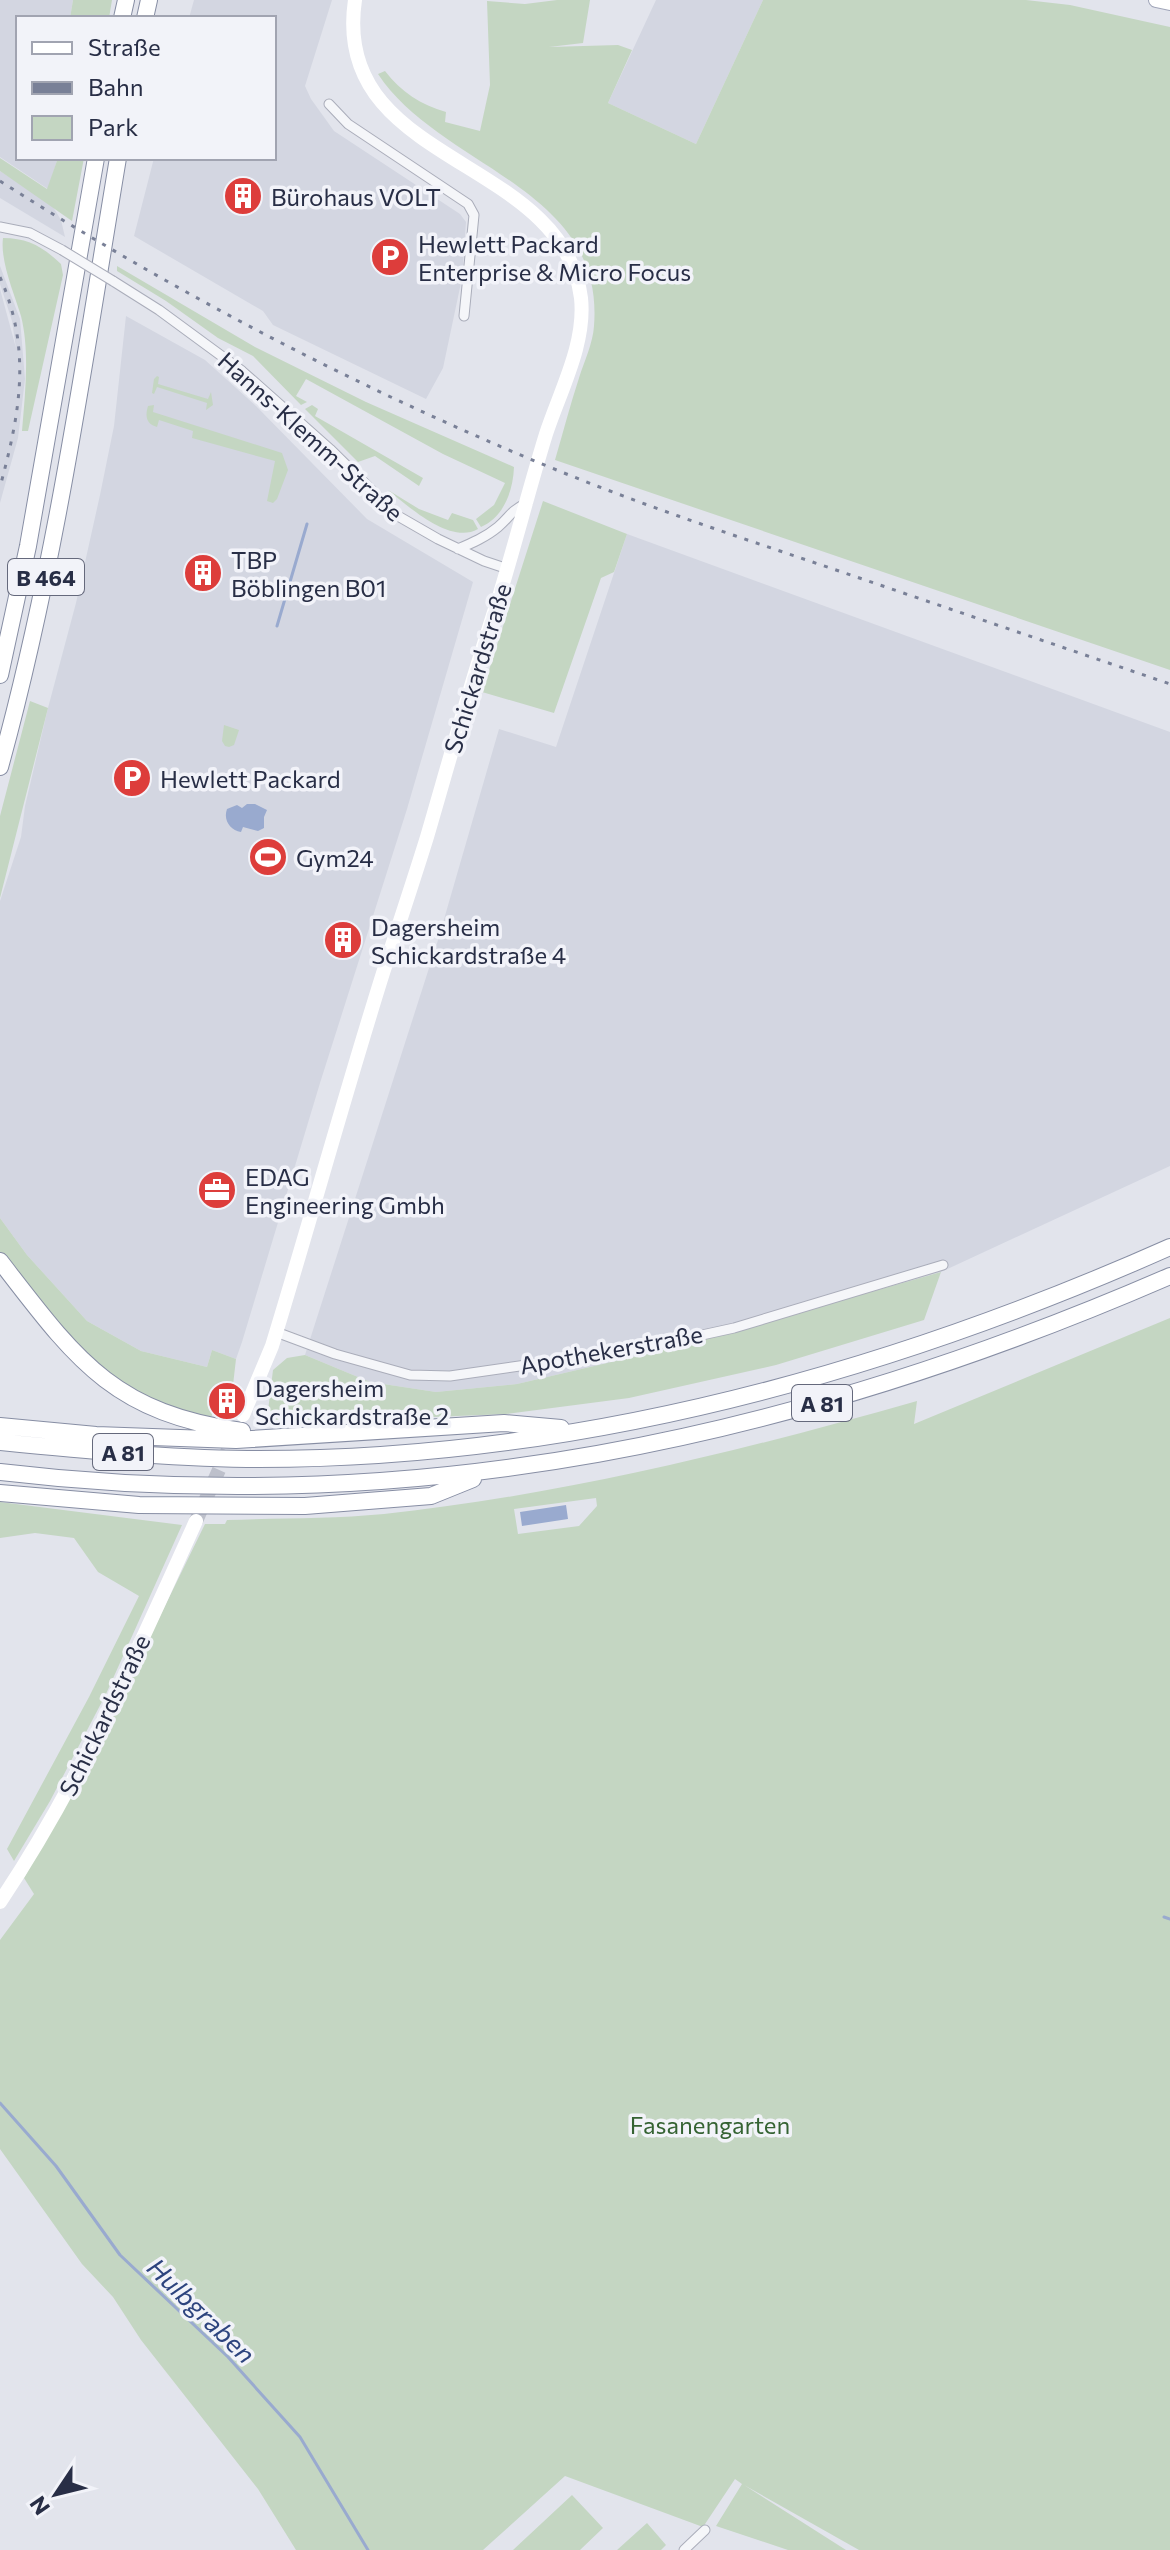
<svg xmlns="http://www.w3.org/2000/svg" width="1170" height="2550" viewBox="0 0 1170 2550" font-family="Commissioner,sans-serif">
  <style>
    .built { fill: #d3d6e1 }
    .green { fill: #c4d6c2; fill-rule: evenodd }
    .water { fill: #99aacf }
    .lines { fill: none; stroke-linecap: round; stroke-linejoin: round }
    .stream { stroke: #99aacf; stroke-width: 3 }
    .secondary-tunnel { stroke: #bdc0cb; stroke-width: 14; stroke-dasharray: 14 7; stroke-linecap: butt }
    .street-casing { stroke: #aaadba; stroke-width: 11 }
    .primary-casing { stroke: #a0a5b9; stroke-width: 16 }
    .highway-casing { stroke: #878ea4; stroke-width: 18 }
    .street { stroke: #f5f6f9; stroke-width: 9 }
    .secondary { stroke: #fff; stroke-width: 14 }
    .primary { stroke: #fff; stroke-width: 14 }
    .highway { stroke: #fff; stroke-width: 16 }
    .rail { stroke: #798097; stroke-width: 3; stroke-dasharray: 4 8; stroke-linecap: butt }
    .street-bridge-casing { stroke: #aaadba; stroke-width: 11; stroke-linecap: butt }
    .street-bridge { stroke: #f5f6f9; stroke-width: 9 }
    .labels { text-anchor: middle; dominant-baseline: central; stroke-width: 7; stroke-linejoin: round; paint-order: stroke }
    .shield { fill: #f2f3f9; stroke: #65697c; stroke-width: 2 }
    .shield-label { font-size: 22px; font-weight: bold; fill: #282e46 }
    .poi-label { font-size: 24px; fill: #282e46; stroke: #f2f3f9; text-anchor: start }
    .street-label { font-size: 24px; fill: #282e46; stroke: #f2f3f9 }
    .park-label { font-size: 24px; fill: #356333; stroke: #f2f3f9 }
    .water-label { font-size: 26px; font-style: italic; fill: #2d447e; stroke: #f2f3f9 }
  </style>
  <rect width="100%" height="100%" fill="#e2e4ec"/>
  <!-- built -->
  <path class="built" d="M0,0H73L70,18H18V158H58L48,189L0,157Z
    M194,0H332L305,86L311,99L334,131L460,214L466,222L462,278L443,368L426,399L273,325L263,311L134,236L154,158H274V18H189Z
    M656,0H763L696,144L608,103Z
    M0,171L52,205L61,220L65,237L0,198Z
    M0,266L20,319L25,379L18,438L0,503V289L16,348L12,321L0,284Z
    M126,316L205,360L256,406L367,519L473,582L407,809L320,1083L242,1342L236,1359L212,1350L207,1367L141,1351L87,1321L27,1255L0,1218V901L21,837L25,806L48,708L76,603L100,495L114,426Z
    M627,534L1170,732V1166L941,1272L680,1346L517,1384L436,1392L370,1382L305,1355L438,940L499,729L556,747Z"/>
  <!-- green -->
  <path class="green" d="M73,0H112L109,18H70Z
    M557,0H590L583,43L549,47L618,45L632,50L608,103L696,144L763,0H1026L1070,5L1170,27V670L555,460C563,433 570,405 579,378C584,362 593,343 594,326C605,187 440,168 378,74L385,71C401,92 421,105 446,112L445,122L480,131L490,85L487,1L525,4Z
    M0,158L47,189L58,158H84L72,221L0,171Z
    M3,238C28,238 43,247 61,264L63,275L28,431H22C25,394 30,352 21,316C14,293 0,261 3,238Z
    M117,266L255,347L366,402L514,467C513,491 504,517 481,527L476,519L494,505L505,483L443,454L306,379L296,396L307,402L301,405L253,356L218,338L166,301L117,271Z
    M157,376L159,377L158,384L208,399L211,392L213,405L206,410L207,403L157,387L154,394L152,393L154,379Z
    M154,405L153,412L282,453L288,470L277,499L273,503L267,501L275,461L192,438L193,431L159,420L157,427C146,424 145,416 148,406Z
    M312,405L318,409L315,416L423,478L419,486L375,456L358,462L305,409Z
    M388,490L419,509L448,520L452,513L473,520L478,529C450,545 408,506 388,490Z
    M543,501L627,534L614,572L601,578L554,713L482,692Z
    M30,701L48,708L0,898V816Z
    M224,725L239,730L234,745L229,747L225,746L222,741Z
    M0,1218L27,1255L87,1321L141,1351L207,1367L212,1350L236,1359L230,1411L214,1409L210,1421L151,1404L81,1355L0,1253Z
    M941,1272L924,1320L776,1365L629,1398L506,1414L287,1423L267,1419L273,1370L287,1358L305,1355L370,1382L436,1392L517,1384L680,1346Z
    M1170,1318V2550H859L744,2485L846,2550H788L716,2526L742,2484L735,2479L703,2527L565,2476L483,2550H296L258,2489L141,2340L113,2297L82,2264L0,2149V1940L34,1894L24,1878L97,1745L205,1524H225L227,1520C279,1518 332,1519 384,1514C567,1494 741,1451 917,1401L914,1424ZM596,1498L597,1506L579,1526L518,1534L514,1509Z
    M0,1502L182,1525L106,1694L50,1801L14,1861L7,1849L89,1697L139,1596L98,1572L74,1538L35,1533L0,1538Z
    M572,2495L603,2528L580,2550H513Z
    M647,2523L666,2545L661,2550H617Z"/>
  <!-- water -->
  <path class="water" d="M247,804H255L267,810L264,817V828L258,831L243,827L241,832C230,830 223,820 227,809L237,805L242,808Z
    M566,1505L568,1519L522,1526L520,1512Z"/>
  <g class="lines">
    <!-- stream -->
    <path class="stream" d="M277,626L307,524
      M1164,1917L1170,1919
      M0,2103L56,2166L120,2255L228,2357L300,2437L368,2550"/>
    <!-- secondary-tunnel -->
    <path class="secondary-tunnel" d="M196,1521L237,1430"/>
    <!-- street casing -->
    <g class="street-casing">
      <path id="street" d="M329,104L348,124L468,204L474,215L464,316
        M0,227L30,233L62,250
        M113,281L159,310L242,371L330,449L398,516L438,539L484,561L508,569
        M458,549C472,543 486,537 498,527C511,516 509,512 527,503
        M276,1332L335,1354L410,1375L450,1376L638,1349L734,1328L943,1265
        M684,2550L705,2530"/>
    </g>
    <!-- primary casing -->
    <g class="primary-casing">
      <path id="primary" d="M1156,0L1170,3"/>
    </g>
    <!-- highway casing -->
    <g class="highway-casing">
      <path id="highway" d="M122,18L126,0
        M145,18L149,0
        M0,675L28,546L96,158
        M0,767C55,568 84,362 118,158
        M0,1261C75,1358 112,1413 242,1431
        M0,1426L96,1435L236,1440L504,1423L561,1428
        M0,1442C82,1450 165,1458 247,1459C566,1461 880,1376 1170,1247
        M0,1472C411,1521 793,1440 1170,1276
        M0,1493L139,1505L305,1506L431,1496L473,1479"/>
    </g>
    <!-- street -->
    <use href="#street" class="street"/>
    <!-- secondary -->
    <path class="secondary" d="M243,1415L272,1346C310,1222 344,1097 383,973C398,927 413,882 427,837C450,758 472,678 498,600C515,545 529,489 546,434C560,391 586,344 581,298C563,155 330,166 355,0
      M0,1902C80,1783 137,1651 196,1521"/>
    <!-- primary -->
    <use href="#primary" class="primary"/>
    <!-- highway -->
    <use href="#highway" class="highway"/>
    <!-- rail -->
    <path class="rail" d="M0,181C179,295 367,393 564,473C653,509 745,539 836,570C947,608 1059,646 1170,684
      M0,277C32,350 20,413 0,487"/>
    <!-- street-bridge casing -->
    <g class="street-bridge-casing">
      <path id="street-bridge" d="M62,250L113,281"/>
    </g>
    <!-- street-bridge -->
    <use href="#street-bridge" class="street-bridge"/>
  </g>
  <!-- icons -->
  <defs>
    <g id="building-disc" transform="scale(2)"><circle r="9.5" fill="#dd3d3b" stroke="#f2f3f9"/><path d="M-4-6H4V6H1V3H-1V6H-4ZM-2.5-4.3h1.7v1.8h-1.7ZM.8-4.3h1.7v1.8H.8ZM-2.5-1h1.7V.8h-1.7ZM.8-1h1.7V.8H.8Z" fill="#fff"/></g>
    <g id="parking-disc" transform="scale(2)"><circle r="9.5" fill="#dd3d3b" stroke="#f2f3f9"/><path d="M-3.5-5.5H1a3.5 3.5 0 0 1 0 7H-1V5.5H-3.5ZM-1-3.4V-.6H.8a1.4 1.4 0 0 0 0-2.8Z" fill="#fff"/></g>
    <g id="stadium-disc" transform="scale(2)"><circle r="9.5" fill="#dd3d3b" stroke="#f2f3f9"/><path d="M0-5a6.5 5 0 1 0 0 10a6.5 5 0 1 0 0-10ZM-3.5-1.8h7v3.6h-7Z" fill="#fff"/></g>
    <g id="office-disc" transform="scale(2)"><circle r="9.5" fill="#dd3d3b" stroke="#f2f3f9"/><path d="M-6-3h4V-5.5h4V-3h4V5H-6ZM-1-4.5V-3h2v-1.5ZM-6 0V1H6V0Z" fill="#fff"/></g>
  </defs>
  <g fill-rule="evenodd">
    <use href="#building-disc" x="243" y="196"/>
    <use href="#parking-disc" x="390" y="257"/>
    <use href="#building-disc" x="203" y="573"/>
    <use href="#parking-disc" x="132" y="778"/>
    <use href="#stadium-disc" x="268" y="857"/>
    <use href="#building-disc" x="343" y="940"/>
    <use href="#office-disc" x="217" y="1190"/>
    <use href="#building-disc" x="227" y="1401"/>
  </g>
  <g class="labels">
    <!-- shield labels -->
    <g class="shield">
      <rect x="8" y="559" width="76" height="36" rx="6"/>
      <rect x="792" y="1385" width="60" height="36" rx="6"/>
      <rect x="93" y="1434" width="60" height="36" rx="6"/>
    </g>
    <g class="shield-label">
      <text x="46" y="577">B 464</text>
      <text x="822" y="1403">A 81</text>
      <text x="123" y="1452">A 81</text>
    </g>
    <!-- poi labels -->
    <g class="poi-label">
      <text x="271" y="196">Bürohaus VOLT</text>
      <text x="418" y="243">Hewlett Packard<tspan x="418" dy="28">Enterprise &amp; Micro Focus</tspan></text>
      <text x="231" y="559">TBP<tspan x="231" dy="28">Böblingen B01</tspan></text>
      <text x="160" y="778">Hewlett Packard</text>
      <text x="296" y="857">Gym24</text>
      <text x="371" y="926">Dagersheim<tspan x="371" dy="28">Schickardstraße 4</tspan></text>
      <text x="245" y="1176">EDAG<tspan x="245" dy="28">Engineering Gmbh</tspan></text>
      <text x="255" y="1387">Dagersheim<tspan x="255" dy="28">Schickardstraße 2</tspan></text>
    </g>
    <!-- street labels -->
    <g class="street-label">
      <text transform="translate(311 436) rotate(42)">Hanns-Klemm-Straße</text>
      <text transform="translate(477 668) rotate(-73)">Schickardstraße</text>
      <text transform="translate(611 1349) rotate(-10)">Apothekerstraße</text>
      <text transform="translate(104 1715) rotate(-64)">Schickardstraße</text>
    </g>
    <!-- park labels -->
    <g class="park-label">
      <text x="710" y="2124">Fasanengarten</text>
    </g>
    <!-- water labels -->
    <g class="water-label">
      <text transform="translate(202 2310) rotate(44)">Hulbgraben</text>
    </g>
  </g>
  <!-- legend -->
  <rect x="16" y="16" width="260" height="144" fill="#f2f3f9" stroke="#a1a4b1" stroke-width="2"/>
  <rect x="32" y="42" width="40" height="12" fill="#ffffff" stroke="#a1a4b1" stroke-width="2"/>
  <text x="88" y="56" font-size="24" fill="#282e46">Straße</text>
  <rect x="32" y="82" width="40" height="12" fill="#798097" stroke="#a1a4b1" stroke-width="2"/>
  <text x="88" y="96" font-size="24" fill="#282e46">Bahn</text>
  <rect x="32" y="116" width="40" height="24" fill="#c4d6c2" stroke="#a1a4b1" stroke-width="2"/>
  <text x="88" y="136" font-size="24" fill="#282e46">Park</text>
  <!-- north arrow -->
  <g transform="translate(56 2494) rotate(235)" stroke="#f2f3f9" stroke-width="6" paint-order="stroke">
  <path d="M0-6L14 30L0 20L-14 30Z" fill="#282e46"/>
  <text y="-12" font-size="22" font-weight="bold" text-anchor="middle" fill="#282e46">N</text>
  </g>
</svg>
